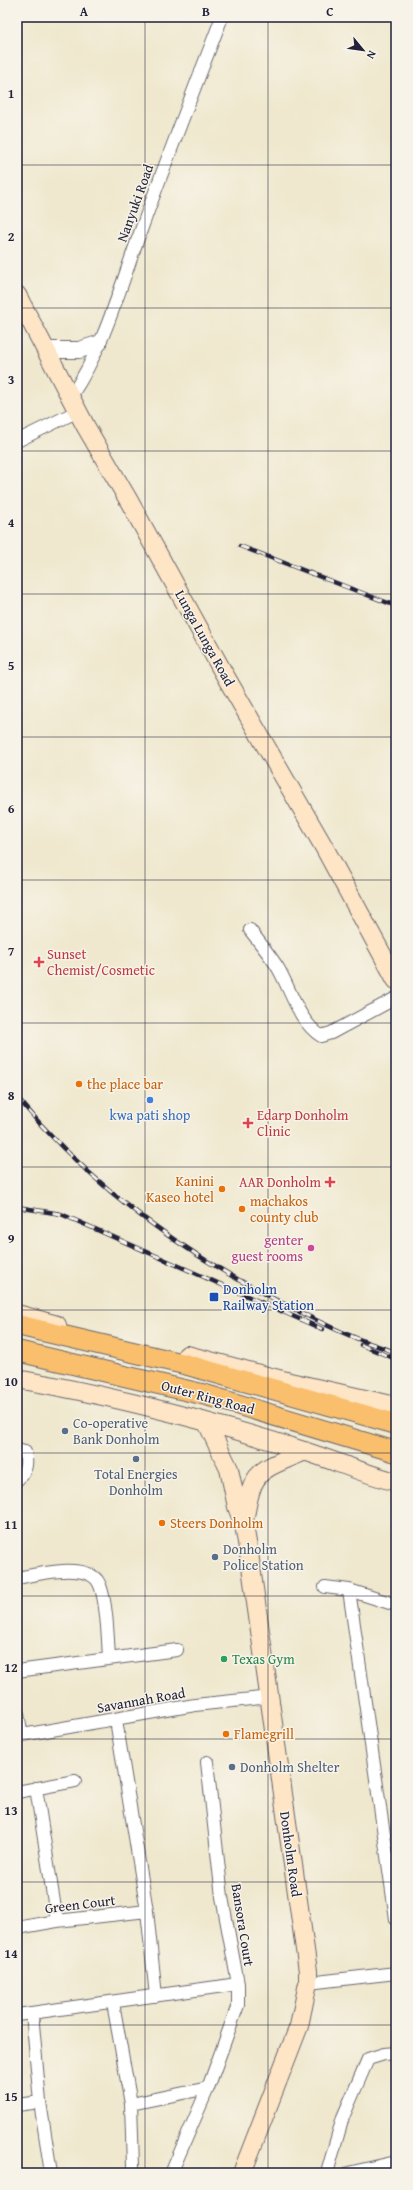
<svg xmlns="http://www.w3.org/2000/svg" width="413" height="2190" viewBox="0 0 413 2190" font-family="'Gentium Book Plus',serif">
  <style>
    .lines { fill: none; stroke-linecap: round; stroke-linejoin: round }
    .minor-casing { stroke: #6a676e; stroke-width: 14 }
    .tertiary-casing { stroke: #6a676e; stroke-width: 18 }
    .secondary-casing { stroke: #6a676e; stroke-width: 20 }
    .primary-casing { stroke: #6a676e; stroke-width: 22 }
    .minor { stroke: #fff; stroke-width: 12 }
    .tertiary { stroke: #fff; stroke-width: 16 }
    .secondary { stroke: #fde5c5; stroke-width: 18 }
    .primary { stroke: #f9bf6d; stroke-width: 20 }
    .rail-casing { stroke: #22223b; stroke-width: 4.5 }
    .rail { stroke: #f7f3e8; stroke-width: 3; stroke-dasharray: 9; stroke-linecap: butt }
    .grid { fill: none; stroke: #22223b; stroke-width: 1; stroke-opacity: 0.55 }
    .health-dot { fill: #e0444e; stroke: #f7f3e8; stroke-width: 1.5 }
    .food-dot { fill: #e8710a; stroke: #f7f3e8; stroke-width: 1.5 }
    .shop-dot { fill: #3f7fe0; stroke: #f7f3e8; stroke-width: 1.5 }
    .hotel-dot { fill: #d1479c; stroke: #f7f3e8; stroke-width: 1.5 }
    .transit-dot { fill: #1a4fb4; stroke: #f7f3e8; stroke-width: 1.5 }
    .service-dot { fill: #5c6f8a; stroke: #f7f3e8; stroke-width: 1.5 }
    .leisure-dot { fill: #2e9e5b; stroke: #f7f3e8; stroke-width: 1.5 }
    .labels { text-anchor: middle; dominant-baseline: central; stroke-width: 3; stroke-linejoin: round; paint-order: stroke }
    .street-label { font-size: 14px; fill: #22223b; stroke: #f7f3e8 }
    .health-label { font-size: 14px; fill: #be3a42; stroke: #f7f3e8; text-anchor: start }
    .food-label { font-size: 14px; fill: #c56008; stroke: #f7f3e8; text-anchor: start }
    .shop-label { font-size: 14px; fill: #366cbe; stroke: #f7f3e8 }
    .hotel-label { font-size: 14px; fill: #b23c85; stroke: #f7f3e8; text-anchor: end }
    .transit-label { font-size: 14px; fill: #164399; stroke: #f7f3e8; text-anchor: start }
    .service-label { font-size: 14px; fill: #4e5e75; stroke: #f7f3e8; text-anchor: start }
    .leisure-label { font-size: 14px; fill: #27864d; stroke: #f7f3e8; text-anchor: start }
    .neatline { fill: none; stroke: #22223b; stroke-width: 1.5 }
    .grid-label { font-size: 13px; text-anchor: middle; font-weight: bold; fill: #22223b }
  </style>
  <rect width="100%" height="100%" fill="#f7f3e8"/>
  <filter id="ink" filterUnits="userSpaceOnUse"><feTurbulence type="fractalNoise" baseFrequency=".025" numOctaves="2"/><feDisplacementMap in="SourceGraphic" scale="8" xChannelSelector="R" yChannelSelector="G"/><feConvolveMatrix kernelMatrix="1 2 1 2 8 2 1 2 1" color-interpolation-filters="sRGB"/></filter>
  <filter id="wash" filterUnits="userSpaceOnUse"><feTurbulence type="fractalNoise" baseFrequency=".012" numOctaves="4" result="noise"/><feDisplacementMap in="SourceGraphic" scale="16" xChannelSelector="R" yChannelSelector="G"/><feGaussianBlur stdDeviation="0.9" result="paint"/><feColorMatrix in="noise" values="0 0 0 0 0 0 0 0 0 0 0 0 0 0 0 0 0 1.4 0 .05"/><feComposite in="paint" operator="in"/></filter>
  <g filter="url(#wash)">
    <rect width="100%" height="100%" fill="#efe8ce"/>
  </g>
  <g filter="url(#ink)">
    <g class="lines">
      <!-- minor casing -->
      <g class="minor-casing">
        <path id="minor" d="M71,396C104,348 120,287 140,233C166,161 194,89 222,17
          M17,441L78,411
          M250,930C259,942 270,955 278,968C291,990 298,1021 321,1036L331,1033L396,998
          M17,1450L25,1452C28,1464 26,1472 17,1480
          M17,1578C37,1574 83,1563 97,1580C107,1593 108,1642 109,1659
          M325,1587L349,1590L396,1605
          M349,1590L396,1919
          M17,1671L177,1650
          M17,1709L22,1735
          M116,1720L147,1911L156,1996
          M17,1736L195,1705L270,1697
          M36,1788L57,1921
          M17,1792L75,1781
          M17,1928L57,1921L147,1911
          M308,1983L396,1973
          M113,2003L131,2104L133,2166
          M32,2013L40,2102L51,2173
          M17,2015L238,1984
          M131,2104L208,2088
          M17,2105L40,2102
          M172,2171L208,2088L238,2005V1984L222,1897L207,1762
          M327,2173L343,2117L368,2059L384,2054L396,2053
          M348,2173L396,2162"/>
      </g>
      <!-- tertiary casing -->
      <g class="tertiary-casing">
        <path id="tertiary" d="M47,350H79L98,344"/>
      </g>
      <!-- secondary casing -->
      <g class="secondary-casing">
        <path id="secondary" d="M17,295L86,427L129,501L223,672L324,847L396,980
          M17,1314L57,1325
          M187,1355L290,1382L396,1406
          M17,1379C114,1396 210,1421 304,1451C335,1461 365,1474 396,1482
          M207,1423L229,1469L237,1507L244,1525L250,1560L308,1971V1983L299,2026L242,2173
          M244,1522C253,1468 257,1472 305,1451"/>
      </g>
      <!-- primary casing -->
      <g class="primary-casing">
        <path id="primary" d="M17,1325L184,1364L396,1424
          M17,1351L206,1395L396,1452"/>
      </g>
      <!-- minor -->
      <use href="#minor" class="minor"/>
      <!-- tertiary -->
      <use href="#tertiary" class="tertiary"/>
      <!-- secondary -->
      <use href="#secondary" class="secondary"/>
      <!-- primary -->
      <use href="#primary" class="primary"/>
      <!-- rail casing -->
      <g class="rail-casing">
        <path id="rail" d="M240,546L396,606
          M17,1097C90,1186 185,1255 288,1306C323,1324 358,1341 396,1352
          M17,1207L61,1214L322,1329
          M361,1345L396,1359"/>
      </g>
      <!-- rail -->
      <use href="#rail" class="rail"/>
    </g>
  </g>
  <!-- grid -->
  <path class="grid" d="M145,17V2173M268,17V2173M17,165H396M17,308H396M17,451H396M17,594H396M17,737H396M17,880H396M17,1023H396M17,1167H396M17,1310H396M17,1453H396M17,1596H396M17,1739H396M17,1882H396M17,2025H396"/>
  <!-- markers -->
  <g class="health-dot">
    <path d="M37 956h4v4h4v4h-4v4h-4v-4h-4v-4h4z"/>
    <path d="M246 1117h4v4h4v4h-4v4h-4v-4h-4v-4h4z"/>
    <path d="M328 1176h4v4h4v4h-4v4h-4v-4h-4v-4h4z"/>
  </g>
  <g class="food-dot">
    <circle cx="79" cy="1084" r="4"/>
    <circle cx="222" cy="1189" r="4"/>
    <circle cx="242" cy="1209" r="4"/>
    <circle cx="162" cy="1523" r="4"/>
    <circle cx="226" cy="1734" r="4"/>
  </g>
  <circle class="shop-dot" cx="150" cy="1100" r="4"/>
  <circle class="hotel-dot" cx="311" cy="1248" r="4"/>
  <rect class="transit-dot" x="209" y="1292" width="10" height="10" rx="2"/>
  <g class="service-dot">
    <circle cx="65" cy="1431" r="4"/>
    <circle cx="136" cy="1459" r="4"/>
    <circle cx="215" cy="1557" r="4"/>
    <circle cx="232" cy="1767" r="4"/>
  </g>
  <circle class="leisure-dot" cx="224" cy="1659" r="4"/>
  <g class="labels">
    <!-- street labels -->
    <g class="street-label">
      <text transform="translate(135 203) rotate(-70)">Nanyuki Road</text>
      <text transform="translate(205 638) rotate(61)">Lunga Lunga Road</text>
      <text transform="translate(208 1397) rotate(15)">Outer Ring Road</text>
      <text transform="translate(141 1700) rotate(-10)">Savannah Road</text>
      <text transform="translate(291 1854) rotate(82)">Donholm Road</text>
      <text transform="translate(80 1904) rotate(-7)">Green Court</text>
      <text transform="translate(243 1925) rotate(81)">Bansora Court</text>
    </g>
    <!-- health labels -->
    <g class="health-label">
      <text x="47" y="954">Sunset<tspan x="47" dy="16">Chemist/Cosmetic</tspan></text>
      <text x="257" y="1115">Edarp Donholm<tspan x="257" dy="16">Clinic</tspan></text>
      <text x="321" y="1182" text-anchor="end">AAR Donholm</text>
    </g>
    <!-- food labels -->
    <g class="food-label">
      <text x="87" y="1084">the place bar</text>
      <text x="214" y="1181" text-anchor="end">Kanini<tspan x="214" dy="16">Kaseo hotel</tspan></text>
      <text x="250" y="1201">machakos<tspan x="250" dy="16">county club</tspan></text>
      <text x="170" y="1523">Steers Donholm</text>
      <text x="234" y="1734">Flamegrill</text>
    </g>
    <!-- shop labels -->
    <g class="shop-label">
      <text x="150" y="1115">kwa pati shop</text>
    </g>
    <!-- hotel labels -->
    <g class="hotel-label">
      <text x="303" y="1240">genter<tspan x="303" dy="16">guest rooms</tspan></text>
    </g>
    <!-- transit labels -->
    <g class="transit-label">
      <text x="223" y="1289">Donholm<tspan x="223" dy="16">Railway Station</tspan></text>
    </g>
    <!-- service labels -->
    <g class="service-label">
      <text x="73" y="1423">Co-operative<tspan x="73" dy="16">Bank Donholm</tspan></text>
      <text x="136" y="1474" text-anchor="middle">Total Energies<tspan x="136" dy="16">Donholm</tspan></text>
      <text x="223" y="1549">Donholm<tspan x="223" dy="16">Police Station</tspan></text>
      <text x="240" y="1767">Donholm Shelter</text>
    </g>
    <!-- leisure labels -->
    <g class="leisure-label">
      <text x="232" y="1659">Texas Gym</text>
    </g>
  </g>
  <!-- margin -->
  <rect width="413" height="2190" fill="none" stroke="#f7f3e8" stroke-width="44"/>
  <!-- north arrow -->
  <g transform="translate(363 50) rotate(119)" stroke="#f7f3e8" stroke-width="3" paint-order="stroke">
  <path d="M0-3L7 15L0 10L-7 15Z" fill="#22223b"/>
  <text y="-6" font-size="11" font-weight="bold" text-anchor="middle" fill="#22223b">N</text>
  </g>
  <rect x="22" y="22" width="369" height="2146" class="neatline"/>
  <g class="grid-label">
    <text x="84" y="16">A</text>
    <text x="206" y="16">B</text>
    <text x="330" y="16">C</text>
    <text x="11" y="98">1</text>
    <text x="11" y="241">2</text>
    <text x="11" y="384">3</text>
    <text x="11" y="527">4</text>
    <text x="11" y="670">5</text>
    <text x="11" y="813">6</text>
    <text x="11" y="956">7</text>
    <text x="11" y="1100">8</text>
    <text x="11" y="1243">9</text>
    <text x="11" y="1386">10</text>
    <text x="11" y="1529">11</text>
    <text x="11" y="1672">12</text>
    <text x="11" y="1815">13</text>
    <text x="11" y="1958">14</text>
    <text x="11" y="2101">15</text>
  </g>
</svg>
